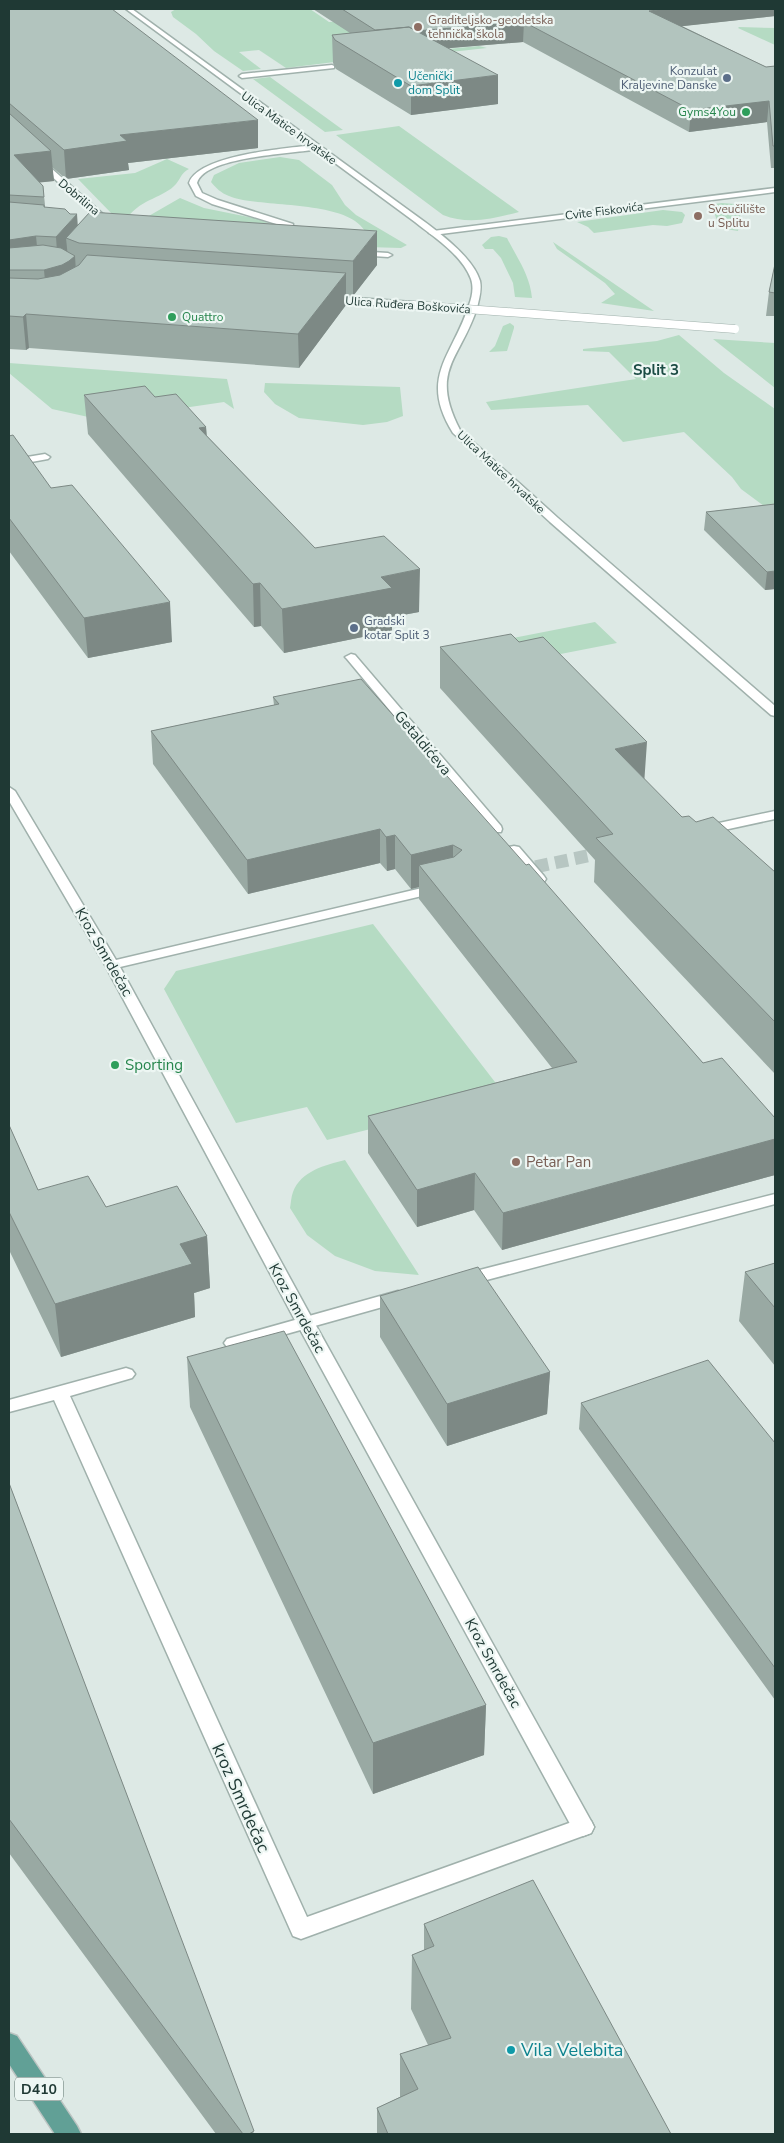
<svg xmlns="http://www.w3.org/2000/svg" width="784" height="2143" viewBox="0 0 784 2143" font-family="'Nunito Sans',sans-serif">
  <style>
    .green { fill: #b5dbc3 }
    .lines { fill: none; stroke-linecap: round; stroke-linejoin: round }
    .minor-tunnel { stroke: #b7c6c2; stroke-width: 13; stroke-dasharray: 13 7; stroke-linecap: butt }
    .pedestrian-casing { stroke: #a0b1ac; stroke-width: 3 }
    .minor-casing { stroke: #a0b1ac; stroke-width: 3 }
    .tertiary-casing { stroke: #a0b1ac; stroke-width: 3 }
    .primary-casing { stroke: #bcc4c2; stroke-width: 3 }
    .pedestrian { fill: #fff; fill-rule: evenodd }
    .minor { fill: #fff; fill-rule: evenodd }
    .tertiary { fill: #fff; fill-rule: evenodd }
    .primary { fill: #61a096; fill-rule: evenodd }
    .pedestrian-bridge-casing { stroke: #a0b1ac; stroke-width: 9; stroke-linecap: butt }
    .pedestrian-bridge { stroke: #fff; stroke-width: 8 }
    .wall { fill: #99a9a3 }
    .shaded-wall { fill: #7d8985 }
    .building { fill: #b2c4be; stroke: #7d8985 }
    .education-dot { fill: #8d6e63; stroke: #edf6f3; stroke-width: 2 }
    .service-dot { fill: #5c6f8a; stroke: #edf6f3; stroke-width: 2 }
    .culture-dot { fill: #0f9aa8; stroke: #edf6f3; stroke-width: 2 }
    .leisure-dot { fill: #2e9e5b; stroke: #edf6f3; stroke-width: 2 }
    .labels { text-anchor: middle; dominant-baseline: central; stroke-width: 4.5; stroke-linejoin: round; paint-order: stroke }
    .far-education-label { font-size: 12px; fill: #785e54; stroke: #edf6f3; text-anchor: start }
    .far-service-label { font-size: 12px; fill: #4e5e75; stroke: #edf6f3; text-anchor: end }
    .far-culture-label { font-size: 12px; fill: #0d838f; stroke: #edf6f3; text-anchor: start }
    .far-leisure-label { font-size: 12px; fill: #27864d; stroke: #edf6f3; text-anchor: end }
    .far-street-label { font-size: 12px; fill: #1f3934; stroke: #edf6f3 }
    .shield { fill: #edf6f3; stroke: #5d726d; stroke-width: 1 }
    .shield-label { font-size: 14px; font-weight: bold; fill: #1f3934 }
    .far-quarter-label { font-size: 15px; font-weight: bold; fill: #1b4b44; stroke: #edf6f3 }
    .street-label { font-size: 15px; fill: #1f3934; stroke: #edf6f3 }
    .leisure-label { font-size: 15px; fill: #27864d; stroke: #edf6f3; text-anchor: start }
    .education-label { font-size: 15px; fill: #785e54; stroke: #edf6f3; text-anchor: start }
    .near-street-label { font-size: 18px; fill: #1f3934; stroke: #edf6f3 }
    .near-culture-label { font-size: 18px; fill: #0d838f; stroke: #edf6f3; text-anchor: start }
  </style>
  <rect width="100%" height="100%" fill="#dde9e5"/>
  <!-- green -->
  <path class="green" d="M176,9H310L329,22L347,21L416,52L479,46L487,48L396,58L391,55L286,68L259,50L239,52L261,69L243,71L214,51L196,34L173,17L171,12Z
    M739,27L775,28V45L738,28Z
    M270,77L343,130L325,132L253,79Z
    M399,126L519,212C493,219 468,225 443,215L336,135Z
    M280,157L299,160L332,185L345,205L356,215L407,245L401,248L367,247C367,243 368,238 367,235C352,198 259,209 229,196C221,193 216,188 211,182L214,175L239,163Z
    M167,159L189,169C181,173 181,178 176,184C165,197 141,199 128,217L113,215L78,179L135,173Z
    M180,198L204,208L258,219L275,226L147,217Z
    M722,203L735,204L741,210L738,231L720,228C715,221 718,217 711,208L714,204Z
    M663,210L682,212L685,215L682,223L667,226L653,225L594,233L588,227L577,222Z
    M499,236L507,238C517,258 530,275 532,298L515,297L513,283L501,258L493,249H485L482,245L491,237Z
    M553,242L654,311L601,303L615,294L605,283L557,249Z
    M510,323L514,326V328L507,351L489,352L495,346L503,326Z
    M679,335L724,373L775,409V512H772L741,489L732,477L684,432L623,442L588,405L491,410L486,402L636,379L609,352L583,351V349L657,341Z
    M713,339L775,343V388Z
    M9,363L227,379L234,409L224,402L102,420L52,409L9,373Z
    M265,383L400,387L403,416L387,422L363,425L299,418L275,404L264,392Z
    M595,622L617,643L483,669L462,648Z
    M373,924L505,1095L327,1140L307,1107L236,1123L164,989L176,971Z
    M345,1160L419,1275L375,1271L335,1256L307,1235L290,1208C291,1203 291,1197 293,1192C301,1171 325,1165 345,1160Z"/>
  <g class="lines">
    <!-- minor-tunnel -->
    <path class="minor-tunnel" d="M516,871L611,851"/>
    <!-- pedestrian casing -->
    <g class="pedestrian-casing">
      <path id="pedestrian" d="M332,65L334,66V68L242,78L239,76L242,74Z
        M9,131L103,214L118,218V222L97,218L9,137Z
        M327,296L413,302L417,305L413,308L324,301V297Z
        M45,454L50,457L48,459L9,466V460Z
        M351,654L355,655L501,826L502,829L501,832H491L347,659L345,657Z
        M514,846L519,847L544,876L546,879L544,882H534L509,853L507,850L509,847Z
        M775,1194V1204L464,1286L458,1284L456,1280L458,1276L464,1274Z
        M398,1291L404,1293L406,1297L404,1301L233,1349L227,1347L224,1343L227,1339Z
        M126,1368L132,1370L135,1374L132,1378L70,1396L307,1917L583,1818L591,1821L594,1827L591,1833L301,1939L293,1936L54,1400L9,1412V1400Z"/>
    </g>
    <!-- minor casing -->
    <g class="minor-casing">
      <path id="minor" d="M315,145H318V149C293,154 204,156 197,183L202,193L218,200L293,224L291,235L285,242L278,240L283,234L286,227L212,204L196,196L189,183C198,155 288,148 315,145Z
        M775,188V192L433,235L429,233L433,231Z
        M355,251L388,253L392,255L388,257L358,255H355Z
        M9,787L15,791L116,960L439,884L446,888L439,892L120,967L314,1322L591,1821L594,1827L591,1833L583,1836L575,1833L296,1322L105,965L9,801Z
        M775,811V819L724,830L718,826L719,823Z"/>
    </g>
    <!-- tertiary casing -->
    <g class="tertiary-casing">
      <path id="tertiary" d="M126,9H132L407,209C429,225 472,254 480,281C482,290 479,299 477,308C460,360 429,370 460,430L558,518L775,706V716L771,715L550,522L453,433C418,377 453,356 469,305C472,297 474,288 471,279C462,255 435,238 415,222Z"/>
    </g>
    <!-- primary casing -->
    <g class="primary-casing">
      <path id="primary" d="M9,2033L17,2036L77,2126L81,2134H55L9,2064Z"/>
    </g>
    <!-- pedestrian -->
    <use href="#pedestrian" class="pedestrian"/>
    <!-- minor -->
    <use href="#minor" class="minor"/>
    <!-- tertiary -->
    <use href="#tertiary" class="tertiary"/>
    <!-- primary -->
    <use href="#primary" class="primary"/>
    <!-- pedestrian-bridge casing -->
    <g class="pedestrian-bridge-casing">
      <path id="pedestrian-bridge" d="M413,305L735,329"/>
    </g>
    <!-- pedestrian-bridge -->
    <use href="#pedestrian-bridge" class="pedestrian-bridge"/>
  </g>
  <!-- wall -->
  <path class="wall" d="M9,9L258,148L128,163L129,170L66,179L52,167L54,181L39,182L43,186L45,208L78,225L90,212L377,265L353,296H346V305L299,368L29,348L26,350L9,349Z
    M313,9H775V16L682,26L766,67L775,66V168H771L767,122L689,132L523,42L448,48L498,104L411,115L336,69L333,63L332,35L350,33Z
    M775,264V316H766L769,292Z
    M84,395L155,397L206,427L207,436L315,548L419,612L392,617V631L284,653L261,626L254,627L88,434Z
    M9,436L51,488L172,642L88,658L9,551Z
    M775,504V589L765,590L704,530L706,512Z
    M440,647L644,780L682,817L696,822L775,872V1074L594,882L595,860L440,688Z
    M273,697L526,865L703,1063L775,1118V1175L502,1250L474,1210L417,1227L368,1153V1116L552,1068L419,899V887L411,889L395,869L387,871L380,863L248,894L153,764L151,731L274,705Z
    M9,1125L38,1190L106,1207L207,1236L210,1288L194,1293L195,1317L61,1357L10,1252H9Z
    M775,1263V1366L739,1321L745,1272Z
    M380,1296L550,1372L547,1414L447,1446L380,1337Z
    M187,1357L486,1705L484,1755L373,1794L190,1407Z
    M581,1403L775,1443V1700L579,1429Z
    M9,1483L254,2134H216L9,1853Z
    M424,1924L671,2134H377V2108L400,2097V2054L428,2045L411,2009L412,1955L424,1950Z"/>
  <!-- shaded-wall -->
  <path class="shaded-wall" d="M667,9H775V16L648,30L649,11Z
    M524,22L523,42L380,54V34Z
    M498,75V104L411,115V86Z
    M769,101L767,122L689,132L691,110Z
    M258,120V148L128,163L129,170L66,179L64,150L120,135Z
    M51,151L54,181L17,185L14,155Z
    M43,186L46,217V228L44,197Z
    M77,214L79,243L66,238L68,258L75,256L77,288L47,302L44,270L58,266L56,237Z
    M377,231V265L353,296V261Z
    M36,236L39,268L9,270V240Z
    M346,273V305L299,368L298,334Z
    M26,314L29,348L26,350L23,317Z
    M206,427L208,466L199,428Z
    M420,569L419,612L392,617V631L284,653L282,609L381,577Z
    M775,571V589L765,590L767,572Z
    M260,583L261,626L254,627L253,584Z
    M170,602L172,642L88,658L84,618Z
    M647,742L644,785L615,749Z
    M380,829V863L248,894L247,860Z
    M395,835V869L387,871L386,837Z
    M453,845V879L419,865V887L411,889V855Z
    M775,1139V1175L502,1250L503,1213Z
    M475,1173L474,1210L417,1227V1190Z
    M207,1236L210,1288L194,1293L195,1317L61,1357L55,1304L180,1244Z
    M550,1372L547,1414L447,1446V1404Z
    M486,1705L484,1755L373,1794V1743Z"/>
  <!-- building -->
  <path class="building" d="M9,9H112L258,120L120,135L127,141L64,150L9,103Z
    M342,9H667L649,11L766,67L775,66V146H773L769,101L691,110L524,22L416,31L409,27L375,30Z
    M409,27L498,75L411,86L335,40L332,35Z
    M9,113L51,151L14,155L43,186L44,197L9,195Z
    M9,202L44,205V207L65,209L70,214H77L56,237L36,236L9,240Z
    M90,212L377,231L353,261L79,243L66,238Z
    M43,245L61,248L75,256L69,261L62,265L44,270H9V248Z
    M87,255L346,273L298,334L26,314L23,317L9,316V278L38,279L60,275L79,265Z
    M775,264V293L769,292Z
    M145,386L155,397L176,394L206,427L199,428L315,548L384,536L420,569L381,577L392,588L282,609L260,583L253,584L84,395Z
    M13,435L51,488L72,485L170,602L84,618L9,518V436Z
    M775,504V571L767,572L706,512Z
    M511,634L519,642L543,637L647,742L615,749L682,817L689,816L696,822L713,817L775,872V1022L596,838L613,834L440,647Z
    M361,679L526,865L529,864L703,1063L722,1058L775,1118V1139L503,1213L475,1173L417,1190L368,1116L577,1062L419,865L454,857L462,850L453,845L411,855L395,835L386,837L380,829L247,860L151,731L279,704L273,697Z
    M9,1125L38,1190L88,1176L106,1207L177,1186L207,1236L180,1244L192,1264L55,1304L9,1212Z
    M775,1263V1308L745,1272Z
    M478,1267L550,1372L447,1404L380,1296Z
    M284,1331L486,1705L373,1743L187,1357Z
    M708,1360L775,1443V1668L581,1403Z
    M9,1483L254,2131L249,2134H243L9,1819Z
    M533,1880L671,2134H388L377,2108L418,2089L400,2054L451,2038L412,1955L434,1946L424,1924Z"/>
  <!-- markers -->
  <g class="education-dot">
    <circle cx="418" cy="27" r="5"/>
    <circle cx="698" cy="216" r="5"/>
    <circle cx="516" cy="1162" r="5"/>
  </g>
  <g class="service-dot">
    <circle cx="727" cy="78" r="5"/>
    <circle cx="354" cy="628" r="5"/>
  </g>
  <g class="culture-dot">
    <circle cx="398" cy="83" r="5"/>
    <circle cx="511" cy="2050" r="5"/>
  </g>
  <g class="leisure-dot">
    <circle cx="746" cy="112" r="5"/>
    <circle cx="172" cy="317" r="5"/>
    <circle cx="115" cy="1065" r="5"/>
  </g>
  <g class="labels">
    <!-- far-education labels -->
    <g class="far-education-label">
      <text x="428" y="20">Graditeljsko-geodetska<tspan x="428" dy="14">tehnička škola</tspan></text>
      <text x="708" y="209">Sveučilište<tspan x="708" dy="14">u Splitu</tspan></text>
    </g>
    <!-- far-service labels -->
    <g class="far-service-label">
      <text x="717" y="71">Konzulat<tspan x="717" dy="14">Kraljevine Danske</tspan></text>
      <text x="364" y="621" text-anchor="start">Gradski<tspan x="364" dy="14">kotar Split 3</tspan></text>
    </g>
    <!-- far-culture labels -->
    <g class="far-culture-label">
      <text x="408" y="76">Učenički<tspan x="408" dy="14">dom Split</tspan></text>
    </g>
    <!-- far-leisure labels -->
    <g class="far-leisure-label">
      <text x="736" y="112">Gyms4You</text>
      <text x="182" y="317" text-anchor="start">Quattro</text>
    </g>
    <!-- far-street labels -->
    <g class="far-street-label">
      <text transform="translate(289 128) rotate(36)">Ulica Matice hrvatske</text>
      <text transform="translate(79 197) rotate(40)">Dobrilina</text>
      <text transform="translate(604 211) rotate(-7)">Cvite Fiskovića</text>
      <text transform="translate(408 305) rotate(4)">Ulica Ruđera Boškovića</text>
      <text transform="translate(501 472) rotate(43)">Ulica Matice hrvatske</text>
    </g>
    <!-- shield labels -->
    <rect class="shield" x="15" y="2077.5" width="48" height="23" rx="4"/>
    <g class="shield-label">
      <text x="39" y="2089">D410</text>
    </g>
    <!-- far-quarter labels -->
    <g class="far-quarter-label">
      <text x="656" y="370">Split 3</text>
    </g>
    <!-- street labels -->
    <g class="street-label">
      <text transform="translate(423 743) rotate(50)">Getaldićeva</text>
      <text transform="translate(104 952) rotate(60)">Kroz Smrdečac</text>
      <text transform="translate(297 1308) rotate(61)">Kroz Smrdečac</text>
      <text transform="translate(493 1663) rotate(61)">Kroz Smrdečac</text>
    </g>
    <!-- leisure labels -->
    <g class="leisure-label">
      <text x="125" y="1065">Sporting</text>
    </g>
    <!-- education labels -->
    <g class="education-label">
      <text x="526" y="1162">Petar Pan</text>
    </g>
    <!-- near-street labels -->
    <g class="near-street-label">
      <text transform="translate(241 1798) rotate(66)">kroz Smrdečac</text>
    </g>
    <!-- near-culture labels -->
    <g class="near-culture-label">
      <text x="521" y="2050">Vila Velebita</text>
    </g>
  </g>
  <!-- border -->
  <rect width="784" height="2143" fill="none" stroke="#1f3934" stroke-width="20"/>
</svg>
